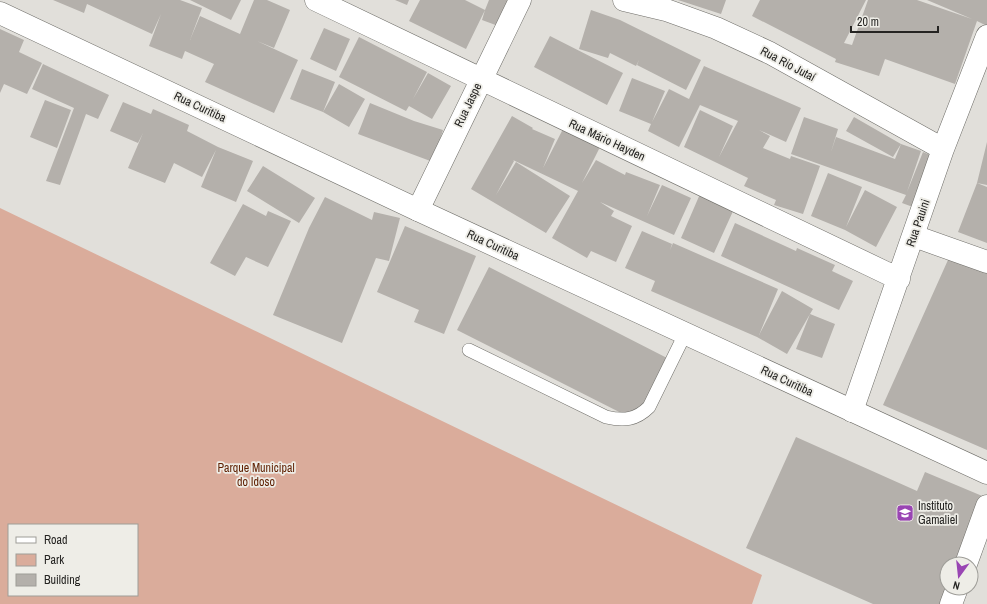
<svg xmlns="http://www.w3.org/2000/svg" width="987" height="604" viewBox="0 0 987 604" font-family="'Archivo Narrow',sans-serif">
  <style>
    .green { fill: #daac9b; fill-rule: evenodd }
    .building { fill: #b4b0ab }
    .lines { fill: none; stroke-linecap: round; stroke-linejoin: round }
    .service-casing { stroke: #6f6e69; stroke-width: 14 }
    .minor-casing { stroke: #6f6e69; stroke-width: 23 }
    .tertiary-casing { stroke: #6f6e69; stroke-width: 23 }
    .service { stroke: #fff; stroke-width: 13 }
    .minor { stroke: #fff; stroke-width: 22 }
    .tertiary { stroke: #fff; stroke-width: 22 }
    .labels { text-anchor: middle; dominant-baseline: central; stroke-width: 3.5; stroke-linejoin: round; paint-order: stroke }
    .street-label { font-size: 12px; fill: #252422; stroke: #eeede7 }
    .park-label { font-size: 12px; fill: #5e1f01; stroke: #eeede7 }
    .poi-label { font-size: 12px; fill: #252422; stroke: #eeede7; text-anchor: start }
  </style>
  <rect width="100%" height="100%" fill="#e1dfda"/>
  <!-- green -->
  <path class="green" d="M0,208L762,575L752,604H0ZM9,525H137V595H9Z"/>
  <!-- building -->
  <path class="building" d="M53,0H180L202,8L190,40L200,16L240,34L254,0H267L290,10L274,48L257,41L298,60L274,113L205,82L214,64L185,51L182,59L149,46L161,14L152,34L87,4L84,13Z
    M190,0H241L231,20Z
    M395,0H409L407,5Z
    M420,0H465L485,10L489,0H510L501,27L482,20L485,10L466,49L409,21Z
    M678,0H726L721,14Z
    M760,0H866L844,43L852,45L868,0H917L972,19L927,0H987V26L977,21L955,84L885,59L879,76L835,62L836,59L752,16Z
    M591,10L620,20L701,60L686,90L637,65L639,60L636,66L610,53L608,58L579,49Z
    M324,28L350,39L336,71L310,59Z
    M0,29L24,40L19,52L42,63L27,94L4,84L0,93Z
    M550,36L623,73L607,105L534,67Z
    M359,37L427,72L413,99L428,73L451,86L432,119L409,106L406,111L339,77Z
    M43,64L109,95L98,119L86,114L60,185L46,181L74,108L32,89Z
    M704,66L801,108L786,142L759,130L770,136L763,148L790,159L791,156L820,166L803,214L774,205L776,200L744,186L748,178L684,147L700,110L733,126L719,157L738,121L700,105L679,147L648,131L651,124L619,111L632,78L665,91L652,122L669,89L689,99Z
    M302,69L335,82L323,112L339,84L365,99L349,127L323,112L290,99Z
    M45,100L71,110L57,148L30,137Z
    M123,102L151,114L153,109L189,125L187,131L218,147L253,161L236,202L201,187L216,150L202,177L174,163L165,183L128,168L143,133L138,143L110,131Z
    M370,103L414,121L443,130L433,162L358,134Z
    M512,116L533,128L532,129L555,139L543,168L563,129L600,147L582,183L596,160L625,175L626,172L660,185L647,216L662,185L691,198L674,235L600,202L614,211L611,216L632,226L616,262L591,251L587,258L552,238L578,191L513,160L514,161L496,195L516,162L570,196L546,233L471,189Z
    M804,117L838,129L831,152L836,137L895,159L901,144L921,151L907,192L923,152L942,160L921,210L902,203L906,195L791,154Z
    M854,117L901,144L893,157L846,131Z
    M987,142V185L977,183L987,187V243L958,232L977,183Z
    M263,166L315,198L299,223L247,191Z
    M828,173L862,187L846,227L865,190L897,207L876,247L845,230L811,216Z
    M700,194L734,209L714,253L681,238Z
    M325,197L372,220L374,212L400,218L389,261L376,258L342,343L273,315L309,228Z
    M243,204L266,216L268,211L291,221L268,267L246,257L235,276L210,263Z
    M735,223L796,251L797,248L835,265L832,271L853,281L839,310L721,256Z
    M405,226L476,256L444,334L414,322L419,310L377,292Z
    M642,231L672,244L670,250L673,243L778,289L759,335L782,291L813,309L810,314L835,324L822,358L796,349L810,314L787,354L757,337L651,291L655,281L625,268Z
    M952,251L987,266V450L883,405Z
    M489,267L669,359L637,421L457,330Z
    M796,437L917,491L925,472L987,498L960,564H947V588L944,604H873L746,548Z"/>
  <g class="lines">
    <!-- service casing -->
    <g class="service-casing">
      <path id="service" d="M469,350L606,417C624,421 636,420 649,407L685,334"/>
    </g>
    <!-- minor casing -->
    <g class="minor-casing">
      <path id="minor" d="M316,0L899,279
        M624,0L666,10L716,28L770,53L943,149
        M418,210L520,0
        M914,236L987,262
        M852,411L943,149L987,36
        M966,564L987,506
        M951,604L957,588"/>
    </g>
    <!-- tertiary casing -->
    <g class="tertiary-casing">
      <path id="tertiary" d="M0,13L418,210L987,473"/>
    </g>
    <!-- service -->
    <use href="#service" class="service"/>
    <!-- minor -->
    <use href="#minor" class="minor"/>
    <!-- tertiary -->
    <use href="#tertiary" class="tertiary"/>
  </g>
  <!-- icons -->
  <defs>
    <g id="school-square" transform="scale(0.9)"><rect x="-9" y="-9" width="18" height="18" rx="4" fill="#9945b3" stroke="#eeede7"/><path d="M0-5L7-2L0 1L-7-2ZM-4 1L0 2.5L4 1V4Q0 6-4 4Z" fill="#fff"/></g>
  </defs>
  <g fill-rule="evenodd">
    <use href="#school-square" x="905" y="513"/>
  </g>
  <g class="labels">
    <!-- street labels -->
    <g class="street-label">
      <text transform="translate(788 64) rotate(28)">Rua Rio Jutaí</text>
      <text transform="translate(468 105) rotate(-64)">Rua Jaspe</text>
      <text transform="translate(200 107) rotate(25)">Rua Curitiba</text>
      <text transform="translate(607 140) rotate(25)">Rua Mário Hayden</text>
      <text transform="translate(918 223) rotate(-71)">Rua Pauini</text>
      <text transform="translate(493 245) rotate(25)">Rua Curitiba</text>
      <text transform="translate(787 381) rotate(25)">Rua Curitiba</text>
    </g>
    <!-- park labels -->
    <g class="park-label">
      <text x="256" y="468">Parque Municipal<tspan x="256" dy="14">do Idoso</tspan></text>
    </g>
    <!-- poi labels -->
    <g class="poi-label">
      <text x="918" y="506">Instituto<tspan x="918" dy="14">Gamaliel</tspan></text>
    </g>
  </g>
  <!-- legend -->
  <rect x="8" y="524" width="130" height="72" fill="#eeede7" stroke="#9e9d98"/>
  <rect x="16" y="537" width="20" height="6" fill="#ffffff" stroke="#9e9d98"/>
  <text x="44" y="544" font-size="12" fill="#252422">Road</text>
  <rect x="16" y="554" width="20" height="12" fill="#daac9b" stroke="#9e9d98"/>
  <text x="44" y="564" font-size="12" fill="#252422">Park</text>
  <rect x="16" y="574" width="20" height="12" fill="#b4b0ab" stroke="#9e9d98"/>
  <text x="44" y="584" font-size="12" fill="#252422">Building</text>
  <!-- north arrow -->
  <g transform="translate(959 576) rotate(195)"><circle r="19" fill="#eeede7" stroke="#9e9d98"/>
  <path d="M0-3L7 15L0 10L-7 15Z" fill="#9945b3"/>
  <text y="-6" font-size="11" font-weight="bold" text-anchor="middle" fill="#252422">N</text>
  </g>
  <!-- scale -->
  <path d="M851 26v6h87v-6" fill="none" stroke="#252422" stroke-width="2"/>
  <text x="857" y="26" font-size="12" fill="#252422" stroke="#eeede7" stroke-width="3" paint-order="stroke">20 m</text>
</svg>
